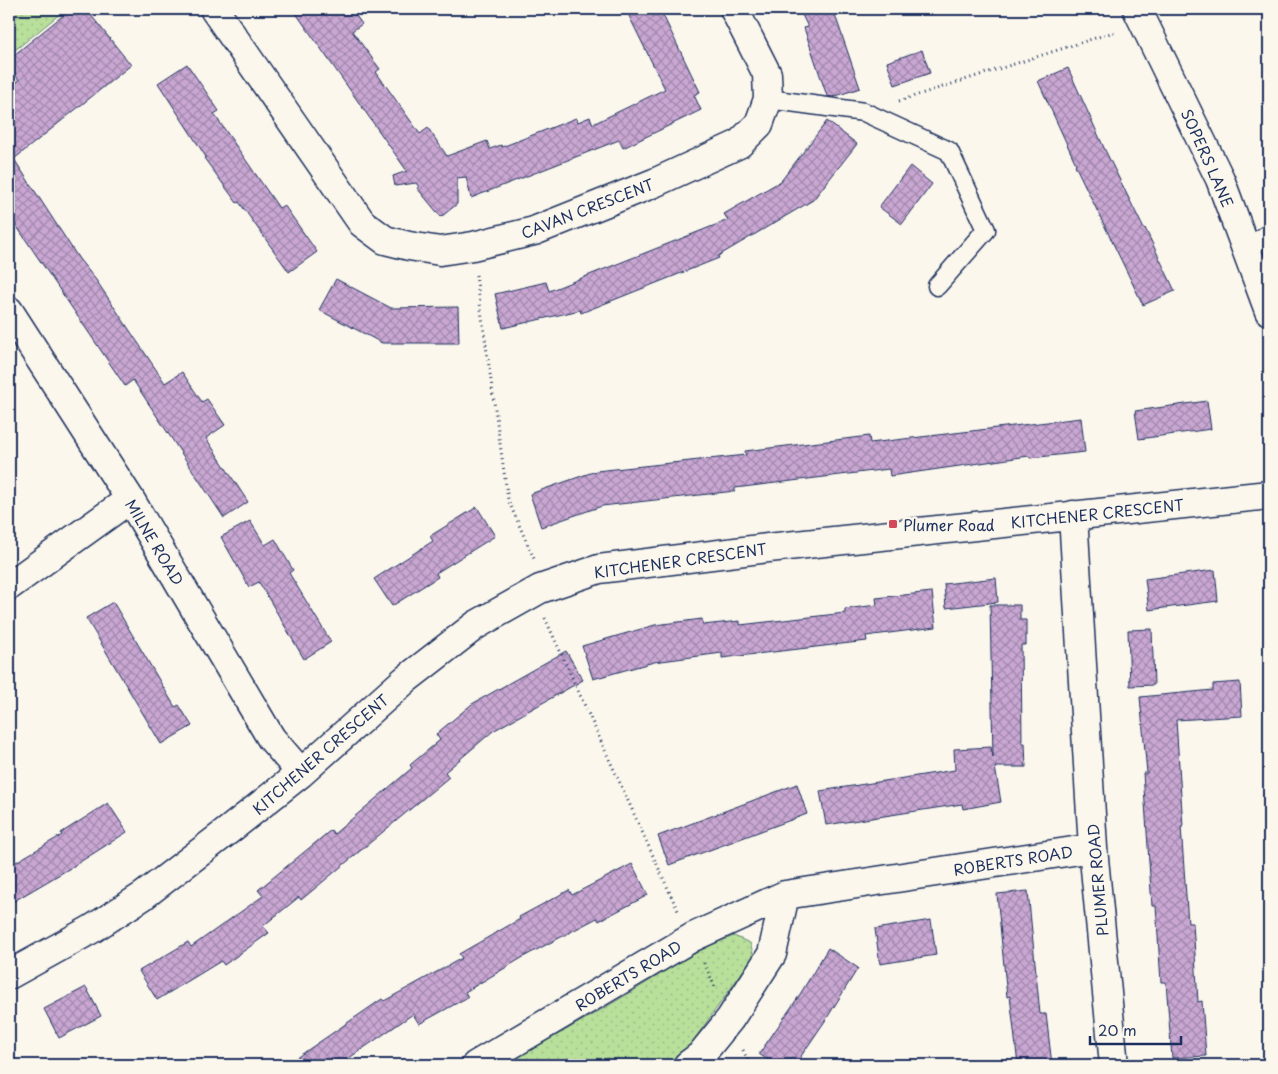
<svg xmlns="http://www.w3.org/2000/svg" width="1278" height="1074" viewBox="0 0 1278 1074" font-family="'Playpen Sans',sans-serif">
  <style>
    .grass { fill: url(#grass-dots); stroke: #6a887c }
    .building { fill: url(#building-cross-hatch); stroke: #1b2f5e }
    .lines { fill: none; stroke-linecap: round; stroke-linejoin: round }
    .lane-casing { stroke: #1b2f5e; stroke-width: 21 }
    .street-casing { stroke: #1b2f5e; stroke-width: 31 }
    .path { stroke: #1b2f5e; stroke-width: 3; stroke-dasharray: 1 4; stroke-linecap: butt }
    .lane { stroke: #fbf7ec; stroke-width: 18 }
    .street { stroke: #fbf7ec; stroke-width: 28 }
    .poi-dot { fill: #d1495b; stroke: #fbf7ec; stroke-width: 2 }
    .labels { text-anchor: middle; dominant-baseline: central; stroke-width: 5; stroke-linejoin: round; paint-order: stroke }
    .street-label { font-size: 15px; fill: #1b2f5e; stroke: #fbf7ec }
    .poi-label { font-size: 15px; fill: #1b2f5e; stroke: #fbf7ec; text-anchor: start }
  </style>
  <defs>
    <pattern id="grass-dots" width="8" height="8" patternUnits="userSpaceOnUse" patternTransform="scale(1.25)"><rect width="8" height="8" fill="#b8e09b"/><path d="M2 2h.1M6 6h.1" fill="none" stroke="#9ec088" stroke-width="1.8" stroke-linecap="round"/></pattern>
    <pattern id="building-cross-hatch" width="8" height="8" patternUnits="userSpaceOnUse" patternTransform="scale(1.25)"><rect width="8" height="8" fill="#c9a7d2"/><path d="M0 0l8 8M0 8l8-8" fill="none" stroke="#a288ae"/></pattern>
  </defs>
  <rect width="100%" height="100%" fill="#fbf7ec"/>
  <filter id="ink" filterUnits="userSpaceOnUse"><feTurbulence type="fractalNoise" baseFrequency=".02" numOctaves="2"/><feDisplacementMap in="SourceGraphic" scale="10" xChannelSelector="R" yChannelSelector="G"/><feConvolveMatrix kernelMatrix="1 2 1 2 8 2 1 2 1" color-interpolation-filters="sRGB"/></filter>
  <g filter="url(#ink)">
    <!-- grass -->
    <path class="grass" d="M9,9H66L9,55Z
      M734,936L750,943L754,956L686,1051L667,1065H503C546,1041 590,1017 633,991C665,972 698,948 734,936Z"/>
    <!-- building -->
    <path class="building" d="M71,9H86L131,65L14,159L79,259L96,280L165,383L182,372L202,402L207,399L225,425L206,438L248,502L224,518L133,380L125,386L9,215V88L19,80L9,67V59Z
      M293,9H351L362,24L352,31L380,69L376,72L420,134L428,128L447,156L487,141L490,149L501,145L502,147L576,118L578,122L590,117L593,124L665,89L629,16L643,9H660L700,92L694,95L701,110L623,148L619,140L471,198L466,177L457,178V204L441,217L417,188L419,187L416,183L395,186L393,176L407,171Z
      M799,9H833L860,88L833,97L827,96L804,28L808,27Z
      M922,50L930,73L895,85L887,62Z
      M187,64L219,111L214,114L279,208L284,205L317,252L289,272L239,202L237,203L204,158L206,157L158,83Z
      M1068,68L1105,150L1144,229L1145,228L1175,291L1143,305L1075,165L1076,164L1038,81Z
      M827,121L857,144L813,200L718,256L719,258L581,313L580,310L503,328L495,294L546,282L549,291L728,220L724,214L781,181Z
      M910,166L932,184L902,224L879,207Z
      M336,279L391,308L458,307L459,343H382L319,310Z
      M1207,401L1211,429L1139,439L1135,411Z
      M1081,418L1085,452L1030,458L1029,456L890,476L889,469L735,488V491L602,506L541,527L530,494L596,471L746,455L745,451L869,436L870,443Z
      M477,507L495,536L436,573L438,577L392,606L374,579L433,541L430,536Z
      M250,521L265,545L275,539L293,570L289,573L331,642L304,659L259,582L249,587L221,537Z
      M1215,570L1218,601L1149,610L1145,579Z
      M996,578L998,602L946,608L944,584Z
      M932,592L936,627L866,636L867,641L722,658V653L654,662L593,679L582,646L655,625L702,619L703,625L740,621V625L845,613V609L877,605L876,598Z
      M113,602L175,707L179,705L192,726L161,744L86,618Z
      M990,605H1020V620H1026V645H1021L1022,743H1025L1026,767H995L1001,802L963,809L962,804L826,825L820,791L955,770L954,749L991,747L993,757Z
      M1152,629L1154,685L1130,686L1128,630Z
      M566,651L583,680L493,731L445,772L449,777L301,900L299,897L263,926L269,933L224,965L221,961L157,1000L139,971L188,942L191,947L263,896L258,890L331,830L334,834L412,768L410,765L440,740L436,734L472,704Z
      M1240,682L1242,716L1176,720L1183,827H1181L1188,923H1193L1198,1002L1202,1001L1206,1056L1172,1058L1166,982H1161L1156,906H1152L1143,773H1147L1140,697L1213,690V684Z
      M797,784L807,814L669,865L658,836Z
      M108,803L127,832L72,867L9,904V866L62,835L61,833Z
      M632,864L648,895L599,921L597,918L525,956L465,992L468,997L419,1024L413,1014L339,1065H286L382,999L384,1001L462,958L459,954L520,919L519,917L569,890L572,895Z
      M1028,891L1040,1014H1046L1052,1065H1018L1010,996L1007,997L997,894Z
      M931,920L936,955L880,964L875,929Z
      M828,948L858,968L827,1018L795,1065H775L759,1054L799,996Z
      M86,987L101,1016L59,1038L44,1009Z"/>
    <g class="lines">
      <!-- lane casing -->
      <g class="lane-casing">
        <path id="lane" d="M768,99L864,112L949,151L986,230L937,286
          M1246,249L1269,233"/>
      </g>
      <!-- street casing -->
      <g class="street-casing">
        <path id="street" d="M214,9L362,223L385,240L409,246L440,251L473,246L534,231L654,183L739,144L759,124L768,99L767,74L734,9
          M1137,9L1220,179L1269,311
          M9,311L130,499L271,738L301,773
          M1073,515L1093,848L1114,1065
          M9,586L130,499
          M9,975L92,929L143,896L229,830L301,773L405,680L476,625L540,589L599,569L768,548L1269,495
          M476,1065L693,937L785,895L1093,848
          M688,1065L700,1056L730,1019L772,954L785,895"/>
      </g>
      <!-- path -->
      <path class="path" d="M899,101L1117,31
        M476,275L508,500L535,561
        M545,618L679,913
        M704,963L715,987
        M743,1050L750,1065"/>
      <!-- lane -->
      <use href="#lane" class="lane"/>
      <!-- street -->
      <use href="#street" class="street"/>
    </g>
  </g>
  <!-- markers -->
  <rect class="poi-dot" x="888" y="519" width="10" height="10" rx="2.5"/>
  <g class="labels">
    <!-- street labels -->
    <g class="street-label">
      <text transform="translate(1208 158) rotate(66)">SOPERS LANE</text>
      <text transform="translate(587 208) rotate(-21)">CAVAN CRESCENT</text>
      <text transform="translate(1097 513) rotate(-6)">KITCHENER CRESCENT</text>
      <text transform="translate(155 542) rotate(59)">MILNE ROAD</text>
      <text transform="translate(680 560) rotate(-8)">KITCHENER CRESCENT</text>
      <text transform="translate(320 754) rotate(-41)">KITCHENER CRESCENT</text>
      <text transform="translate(1013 860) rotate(-9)">ROBERTS ROAD</text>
      <text transform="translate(1097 880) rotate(-95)">PLUMER ROAD</text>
      <text transform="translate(628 975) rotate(-31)">ROBERTS ROAD</text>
    </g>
    <!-- poi labels -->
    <g class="poi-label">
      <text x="903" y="524">Plumer Road</text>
    </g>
  </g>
  <!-- margin -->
  <rect width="1278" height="1074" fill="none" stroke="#fbf7ec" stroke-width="30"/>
  <rect x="15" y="15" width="1248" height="1044" fill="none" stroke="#1b2f5e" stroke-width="2" filter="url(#ink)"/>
  <!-- scale -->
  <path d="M1090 1036v8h91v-8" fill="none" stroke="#1b2f5e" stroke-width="2.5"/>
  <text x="1098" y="1036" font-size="15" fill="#1b2f5e" stroke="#fbf7ec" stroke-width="4" paint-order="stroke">20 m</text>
</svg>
